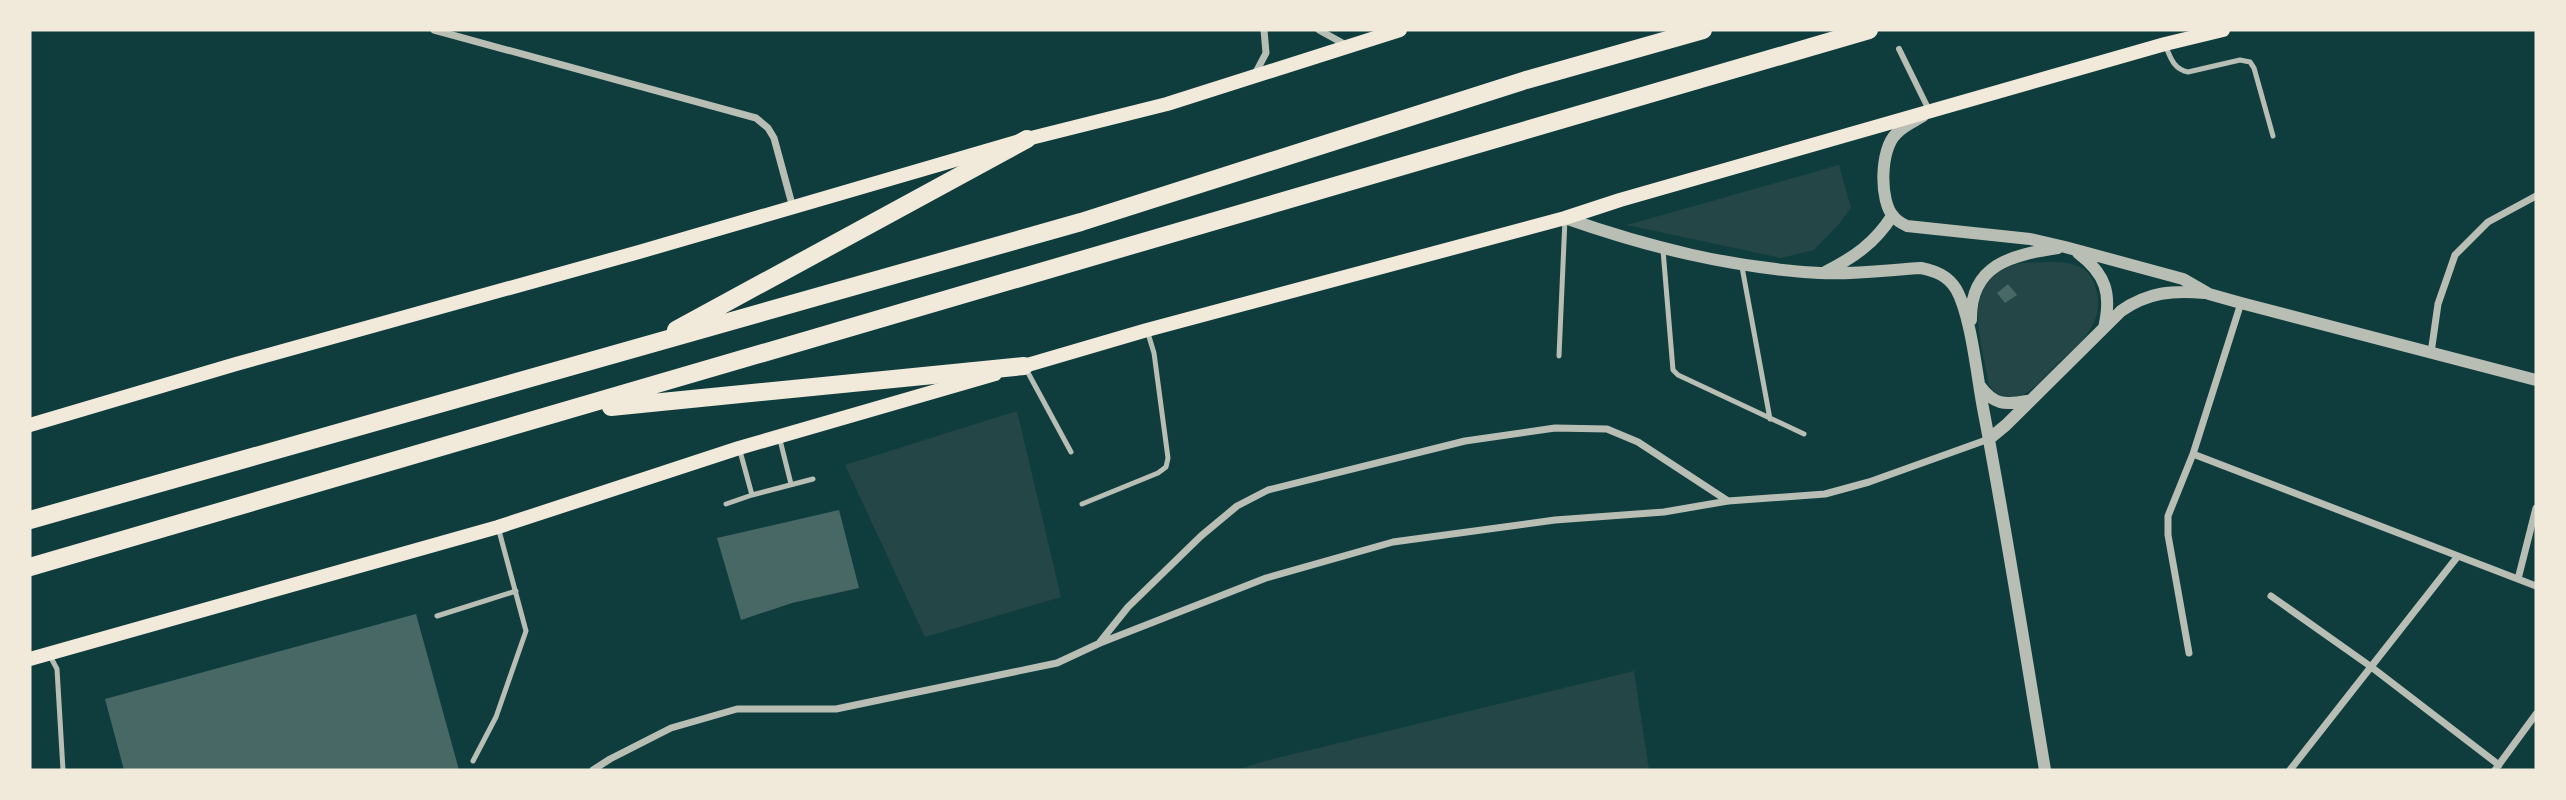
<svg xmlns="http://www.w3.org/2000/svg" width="2566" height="800" font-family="Karla,sans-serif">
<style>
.green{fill:#244646}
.building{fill:#486865}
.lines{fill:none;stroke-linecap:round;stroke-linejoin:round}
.service{stroke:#b8beb3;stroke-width:5}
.pedestrian{stroke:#b8beb3;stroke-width:6}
.minor{stroke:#b8beb3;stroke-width:7}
.tertiary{stroke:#b8beb3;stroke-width:12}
.secondary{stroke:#f1e9da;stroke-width:14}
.motorway{stroke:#f1e9da;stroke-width:18}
</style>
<rect width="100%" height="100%" fill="#0f3d3e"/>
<path class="green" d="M1839,165L1851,208L1839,224L1814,250L1781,258L1627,225Z
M2021,263C2039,263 2064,259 2080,267C2090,272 2095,282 2097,293C2104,327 2076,346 2054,367C2044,377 2035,390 2022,395C2010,399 1995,396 1989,385C1981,337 1957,279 2021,263Z
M1017,411L1061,597L925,637L845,465Z
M1634,671L1649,770H1237L1265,761Z"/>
<path class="building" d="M2008,284L2017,295L2005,303L1997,293Z
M839,510L859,588L792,603L741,620L717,538Z
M416,614L459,770H124L105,699Z"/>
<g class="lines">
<path class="service" d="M2166,47C2171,59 2174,69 2188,72L2240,60L2250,62L2254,68L2273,136
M1663,250L1673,370L1678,375L1804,434
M1742,267L1770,419
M1559,356L1565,219
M1026,369L1071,452
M779,436L791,484
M752,495L813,479
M726,504L752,495L740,451
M1082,504L1158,473L1166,467L1168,458L1154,353L1147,330
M437,616L516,591
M50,656L57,669L63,770
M473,761L496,717L526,631L498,527"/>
<path class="pedestrian" d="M1899,49L1929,110"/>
<path class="minor" d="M434,30L756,118L768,128L774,138L793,208
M1319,30L1346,45
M1255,74L1266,53L1264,30
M2431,353L2438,304L2455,255L2488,222L2536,196
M2193,454L2536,586
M2518,579L2536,508
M2271,596L2370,666L2499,765
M1100,642L1128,607L1201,536L1237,506L1268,490L1465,441L1555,428L1607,429L1638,442L1728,501
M2189,653L2168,535V516L2193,454L2241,303
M593,770L610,759L671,728L737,709H836L1057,663L1100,643L1266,578L1393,542L1555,520L1664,512L1728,501L1825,494L1869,482L1989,439
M2290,770L2458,556
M2495,770L2536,714"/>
<path class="tertiary" d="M1923,116C1915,121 1903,126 1896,134C1880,149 1879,202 1894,217C1897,221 1903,224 1907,226L2030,239L2065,247L2183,279L2209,294L2241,303L2536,380
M1565,218C1648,247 1731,268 1820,273C1853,275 1888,270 1921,268C1936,271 1948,276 1956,289C1971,315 1977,377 1983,408C2006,528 2025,650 2045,770
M2078,253C2106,274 2112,294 2104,328
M1825,272C1853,258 1875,243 1892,216
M1971,320C1970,264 2012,255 2058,248
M1980,386C1994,405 2005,405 2027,401
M1989,439L2006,425L2121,311C2148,292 2173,290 2205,293"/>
<path class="secondary" d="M1014,369L1147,330L1565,218L1620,200L2165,44L2223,30
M30,425L236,364L639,252L1027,139L1167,104L1400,30
M30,659L498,527L739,448L995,374"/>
<path class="motorway" d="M676,330L1027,139
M611,407L1024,366
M30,520L1081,222L1526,80L1703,30
M30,567L1869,30"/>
</g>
<rect width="2566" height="800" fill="none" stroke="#f1e9da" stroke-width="63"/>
</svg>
